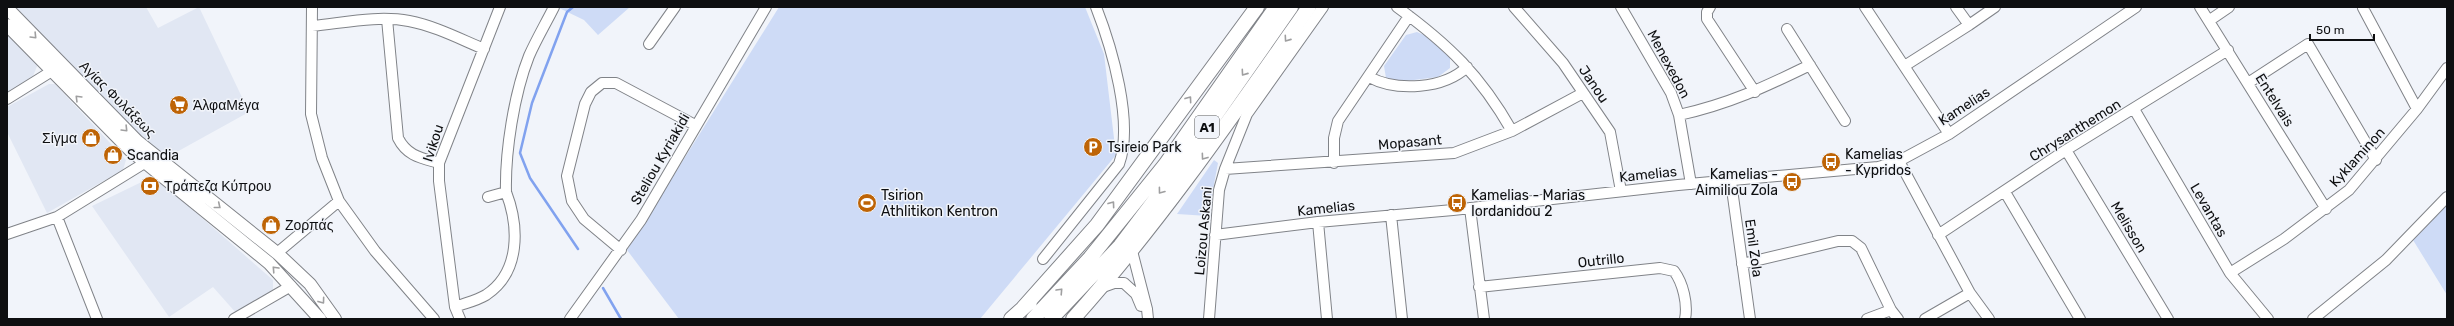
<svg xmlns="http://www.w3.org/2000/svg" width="2454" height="326" font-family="Rubik,sans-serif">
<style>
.built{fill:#e1e7f3}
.green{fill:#cedbf6}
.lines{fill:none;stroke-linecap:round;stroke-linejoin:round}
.stream{stroke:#81a2ef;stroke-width:2.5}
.minor-casing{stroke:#808388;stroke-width:12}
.major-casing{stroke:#808388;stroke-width:14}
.highway-casing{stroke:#808388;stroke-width:16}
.minor{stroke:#fff;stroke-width:10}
.major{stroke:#fff;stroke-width:12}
.highway{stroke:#fff;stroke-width:14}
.oneway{stroke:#9f9fa0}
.labels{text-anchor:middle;stroke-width:3;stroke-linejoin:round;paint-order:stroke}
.shield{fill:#f1f4fa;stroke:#525457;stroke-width:1}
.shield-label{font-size:13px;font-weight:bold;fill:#0e0f11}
.street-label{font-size:14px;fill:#0e0f11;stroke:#f1f4fa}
.poi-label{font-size:14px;fill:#0e0f11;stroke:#f1f4fa;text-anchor:start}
</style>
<rect width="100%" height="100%" fill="#f1f4fa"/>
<path class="built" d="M12,7H146L158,28L199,7L249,112L164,159Z
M7,33L38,64L33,76L7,93Z
M49,84H55L126,160L123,170L47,213L7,132V107Z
M154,176L273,280V290L237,314L213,287L169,317L92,206Z"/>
<path class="green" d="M557,7H630L598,35L584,20Z
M779,7H1085L1104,54L1116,155L980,319H679L627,250Z
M1417,32L1429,37L1450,56V68L1438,77L1398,82L1386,78L1384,66L1406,35Z
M1214,160L1218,163L1208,216L1177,214Z
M2447,204V295L2413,240Z"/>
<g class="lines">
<path class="stream" d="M573,7L567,12L532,103L520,153L530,178L578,249
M603,288L621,319"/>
<g class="minor-casing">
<path id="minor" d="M312,7L311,114L322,158L339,201L375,251L434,319
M1397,7C1449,45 1480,75 1512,131
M1514,7L1563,63L1610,132L1621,191
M1621,7L1671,93L1679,115L1691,184
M1710,7L1707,12V19L1755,92
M1865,7L1949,134
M2200,7L2326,209
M2364,7L2363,8L2417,109
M387,19L398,138C407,156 421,158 439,163
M2210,20L2229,7
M1969,25L1995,7
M312,26C343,23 378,15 409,21C435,26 460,39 484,49
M1787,29L1845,121
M649,44L675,7
M1906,65L1969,25L1956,7
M1369,77C1397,92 1444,89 1467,67
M2248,83L2308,44L2376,160
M7,99L52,71
M2134,109L2230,273L2268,319
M1679,115C1729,104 1765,87 1810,65
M2066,150L2168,319
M1899,161L1970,293L1989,319
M1334,163V138L1338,121L1409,16
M1225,169L1454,153L1512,131L1583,93
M1731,182L1750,319
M506,192C505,152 514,94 529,56C536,40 546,23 554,7
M2005,192L2080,319
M1470,208L1484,319
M1391,215L1402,319
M57,217L97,319
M1318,222L1327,319
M7,234L57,217L151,159
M1215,235L1318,222L1453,210L1678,185L1878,167L1899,161L1949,134L2136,7
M1938,235L2066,150L2228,50
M621,250L584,219L572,201L567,176L585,104L591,92L602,83H616L695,125
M1132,251L1147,309L1148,319
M277,253L339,201
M1043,259L1119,164C1134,123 1112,48 1096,7
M1742,264L1838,241H1852L1861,248L1891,310L1898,319
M2230,273L2284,239L2349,190L2417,109L2447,68
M1479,287L1660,268L1674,271C1683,283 1688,304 1685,319
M1100,288L1114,283H1124L1136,294L1141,306
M455,307C465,303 476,301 486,295C521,272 519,226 506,192L488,197
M234,319L291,286
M460,319L455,307L439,181V163L500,7
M570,319L641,220L766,7
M1209,319L1219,190L1225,169L1247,114L1323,7
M1867,319L1891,310
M1925,319L1970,293
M2313,319L2386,260L2447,197"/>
</g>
<g class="major-casing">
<path id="major" d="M7,8L137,141L277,253L310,284L335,319
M7,25L130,150L269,263L320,319"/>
</g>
<g class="highway-casing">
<path id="highway" d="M1023,308L1097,225L1257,7
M1011,319L1030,302
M1033,319L1090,258L1165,165L1276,7
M1051,319L1120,246L1170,180L1291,7
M1073,319C1160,222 1234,114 1309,7"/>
</g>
<use href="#minor" class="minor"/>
<use href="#major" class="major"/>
<use href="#highway" class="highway"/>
</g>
<defs><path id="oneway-chevron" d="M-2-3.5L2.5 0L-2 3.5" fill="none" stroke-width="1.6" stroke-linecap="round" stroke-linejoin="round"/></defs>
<g class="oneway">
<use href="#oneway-chevron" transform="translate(34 36) rotate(46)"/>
<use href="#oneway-chevron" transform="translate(1287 39) rotate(125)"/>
<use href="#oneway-chevron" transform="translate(1244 73) rotate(125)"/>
<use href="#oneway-chevron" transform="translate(78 98) rotate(-135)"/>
<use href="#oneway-chevron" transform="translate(1189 99) rotate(-54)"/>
<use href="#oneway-chevron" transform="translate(125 129) rotate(46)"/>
<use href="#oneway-chevron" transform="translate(1204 157) rotate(126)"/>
<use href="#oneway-chevron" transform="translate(1161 191) rotate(127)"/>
<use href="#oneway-chevron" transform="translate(1112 204) rotate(-54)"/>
<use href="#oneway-chevron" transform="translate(218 206) rotate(39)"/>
<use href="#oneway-chevron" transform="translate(275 269) rotate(-133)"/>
<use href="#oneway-chevron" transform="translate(1060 291) rotate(-47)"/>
<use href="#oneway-chevron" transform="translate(322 301) rotate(54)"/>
</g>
<defs>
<g id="supermarket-disc" transform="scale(1)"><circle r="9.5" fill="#be6406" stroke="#f1f4fa"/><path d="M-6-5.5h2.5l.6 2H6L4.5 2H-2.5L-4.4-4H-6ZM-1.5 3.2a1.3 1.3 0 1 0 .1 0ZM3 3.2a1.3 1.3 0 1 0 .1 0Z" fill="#fff"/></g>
<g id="shop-disc" transform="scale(1)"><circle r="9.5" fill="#be6406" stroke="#f1f4fa"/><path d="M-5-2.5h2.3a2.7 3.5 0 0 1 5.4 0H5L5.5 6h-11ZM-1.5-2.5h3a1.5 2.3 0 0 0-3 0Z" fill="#fff"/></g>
<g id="parking-disc" transform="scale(1)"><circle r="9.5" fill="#be6406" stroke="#f1f4fa"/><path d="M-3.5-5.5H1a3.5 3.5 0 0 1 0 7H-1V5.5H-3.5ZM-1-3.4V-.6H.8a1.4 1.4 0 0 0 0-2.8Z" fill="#fff"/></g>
<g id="bus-disc" transform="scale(1)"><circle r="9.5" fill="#be6406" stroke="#f1f4fa"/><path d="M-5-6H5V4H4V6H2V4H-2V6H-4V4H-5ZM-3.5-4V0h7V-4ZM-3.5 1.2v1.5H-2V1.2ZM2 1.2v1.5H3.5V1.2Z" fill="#fff"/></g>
<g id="bank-disc" transform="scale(1)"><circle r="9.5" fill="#be6406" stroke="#f1f4fa"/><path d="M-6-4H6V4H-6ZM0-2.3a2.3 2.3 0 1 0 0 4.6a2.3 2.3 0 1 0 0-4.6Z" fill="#fff"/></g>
<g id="stadium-disc" transform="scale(1)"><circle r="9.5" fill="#be6406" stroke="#f1f4fa"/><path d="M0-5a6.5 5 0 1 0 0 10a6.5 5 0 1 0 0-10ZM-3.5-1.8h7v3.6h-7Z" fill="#fff"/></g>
</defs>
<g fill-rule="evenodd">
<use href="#supermarket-disc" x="179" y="105"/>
<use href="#shop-disc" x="91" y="138"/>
<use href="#parking-disc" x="1093" y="147"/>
<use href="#shop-disc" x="113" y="155"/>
<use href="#bus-disc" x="1831" y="162"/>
<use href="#bus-disc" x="1792" y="182"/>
<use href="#bank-disc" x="150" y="186"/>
<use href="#stadium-disc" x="867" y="203"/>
<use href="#bus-disc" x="1457" y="203"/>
<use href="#shop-disc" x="271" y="225"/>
</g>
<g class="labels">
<rect class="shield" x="1195" y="116" width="24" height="22" rx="3"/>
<g class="shield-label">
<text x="1207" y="132">A1</text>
</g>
<g class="street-label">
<text transform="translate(1669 64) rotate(62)" y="5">Menexedon</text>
<text transform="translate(1594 84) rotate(56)" y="5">Janou</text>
<text transform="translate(118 99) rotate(45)" y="5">Αγίας Φυλάξεως</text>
<text transform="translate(2275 100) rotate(58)" y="5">Entelvais</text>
<text transform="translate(1964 106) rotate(-33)" y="5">Kamelias</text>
<text transform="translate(2075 130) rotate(-32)" y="5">Chrysanthemon</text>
<text transform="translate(1410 142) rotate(-5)" y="5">Mopasant</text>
<text transform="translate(433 143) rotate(-72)" y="5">Ivikou</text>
<text transform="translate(2357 157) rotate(-48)" y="5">Kyklaminon</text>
<text transform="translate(660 159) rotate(-60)" y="5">Steliou Kyriakidi</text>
<text transform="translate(1648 174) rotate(-6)" y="5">Kamelias</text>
<text transform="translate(1326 208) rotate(-6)" y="5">Kamelias</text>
<text transform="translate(2209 210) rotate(60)" y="5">Levantas</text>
<text transform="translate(2129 227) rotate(59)" y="5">Melisson</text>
<text transform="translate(1203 231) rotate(-85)" y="5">Loizou Askani</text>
<text transform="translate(1754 248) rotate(82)" y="5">Emil Zola</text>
<text transform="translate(1601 260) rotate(-6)" y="5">Outrillo</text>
</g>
<g class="poi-label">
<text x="193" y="110">ΆλφαΜέγα</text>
<text x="77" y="143" text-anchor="end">Σίγμα</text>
<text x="1107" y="152">Tsireio Park</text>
<text x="1845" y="159">Kamelias<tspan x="1845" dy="16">- Kypridos</tspan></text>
<text x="127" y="160">Scandia</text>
<text x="1778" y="179" text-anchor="end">Kamelias -<tspan x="1778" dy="16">Aimiliou Zola</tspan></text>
<text x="164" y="191">Τράπεζα Κύπρου</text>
<text x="881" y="200">Tsirion<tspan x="881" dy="16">Athlitikon Kentron</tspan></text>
<text x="1471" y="200">Kamelias - Marias<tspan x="1471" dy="16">Iordanidou 2</tspan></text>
<text x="285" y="230">Ζορπάς</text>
</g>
</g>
<rect width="2454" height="326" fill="none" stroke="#0e0f11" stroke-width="16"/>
<path d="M2310 34v6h64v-6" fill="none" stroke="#0e0f11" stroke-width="2"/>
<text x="2316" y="34" font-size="12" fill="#0e0f11" stroke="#f1f4fa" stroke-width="3" paint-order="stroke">50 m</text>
</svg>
